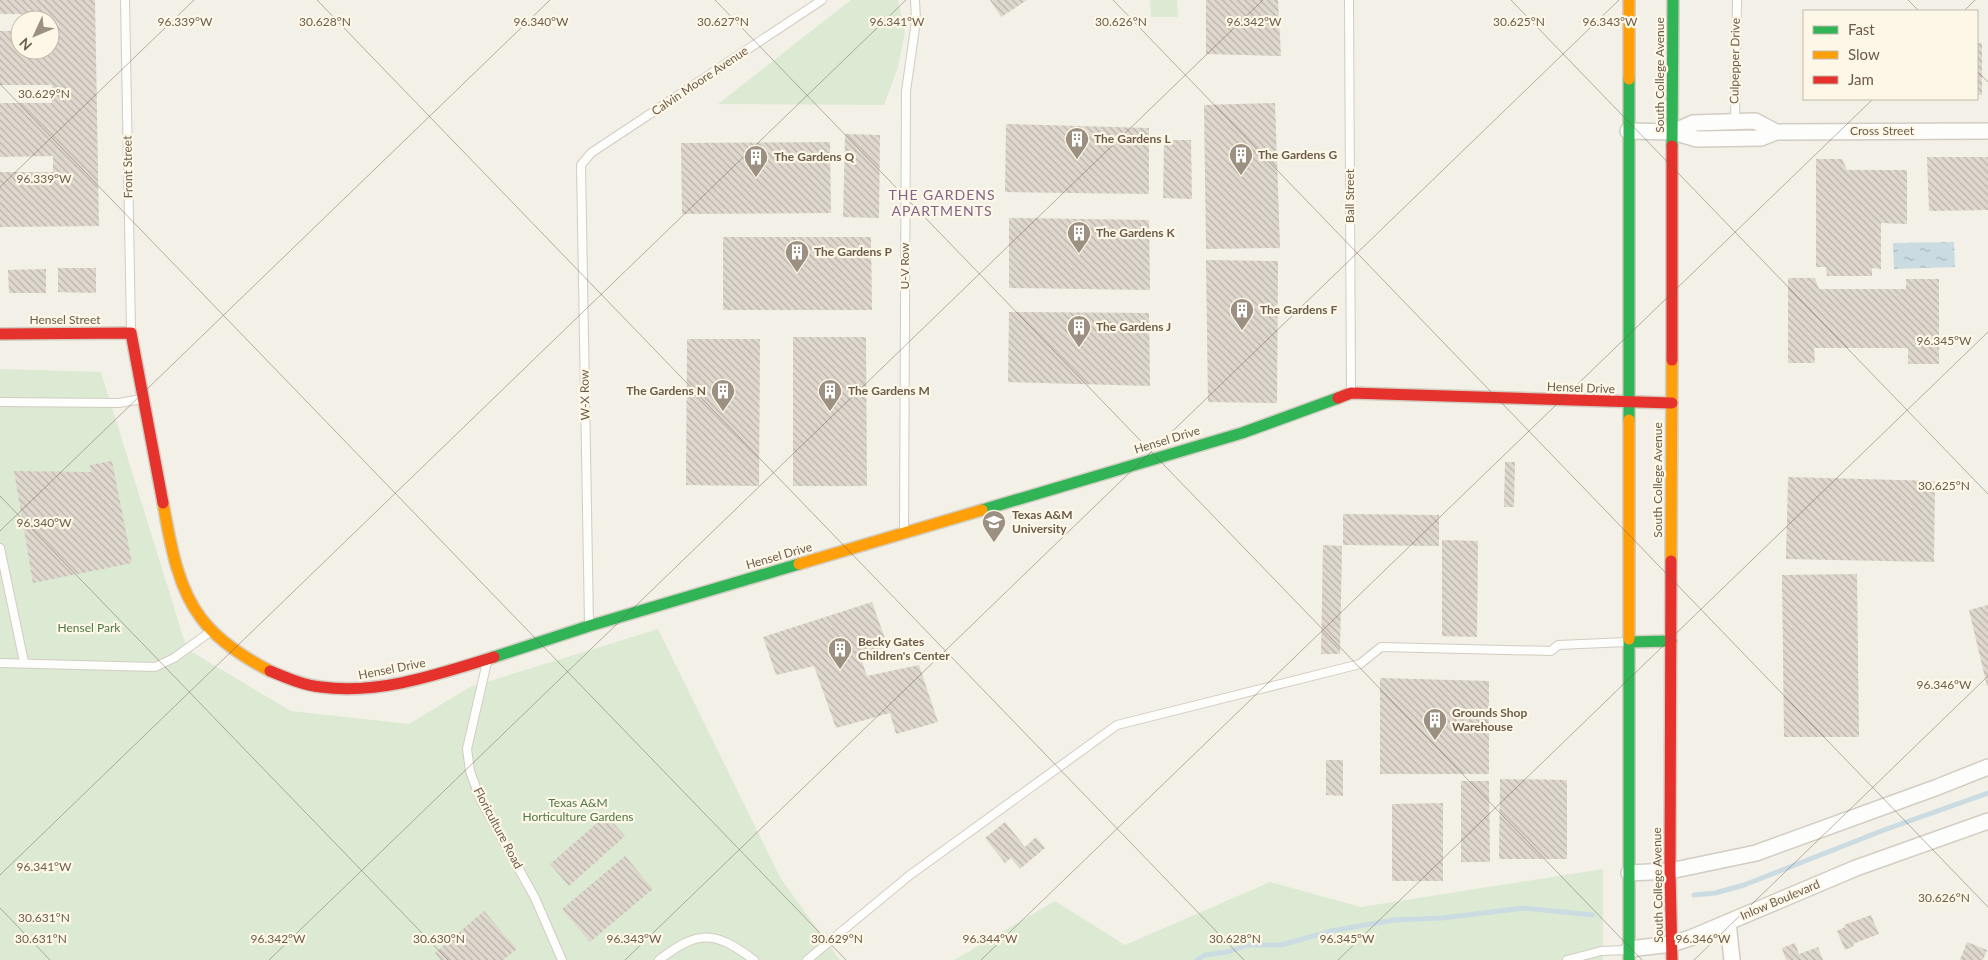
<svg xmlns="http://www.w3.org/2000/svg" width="1988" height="960" font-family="Lato,sans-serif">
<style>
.green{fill:#ddead3}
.water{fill:url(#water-ripples)}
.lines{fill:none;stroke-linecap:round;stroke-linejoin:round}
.stream{stroke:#cadce2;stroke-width:5}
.building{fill:url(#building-back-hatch)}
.lane-casing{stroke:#d2ccc3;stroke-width:10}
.street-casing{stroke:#d2ccc3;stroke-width:18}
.fast-casing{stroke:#d3cec3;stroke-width:14}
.slow-casing{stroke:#d3cec3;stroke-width:14}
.jam-casing{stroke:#d3cec3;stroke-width:14}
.lane{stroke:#fdfdfb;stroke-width:8}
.street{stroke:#fdfdfb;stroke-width:15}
.fast{stroke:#30b455;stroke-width:11}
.slow{stroke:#ff9f0a;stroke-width:11}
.jam{stroke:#e5322d;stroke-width:11}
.ticks{fill:none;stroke:#6d5c4b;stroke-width:1;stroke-opacity:0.45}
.labels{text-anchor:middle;stroke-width:4.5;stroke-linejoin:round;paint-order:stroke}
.street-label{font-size:12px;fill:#6d5c4b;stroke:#fdf7e7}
.poi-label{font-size:12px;font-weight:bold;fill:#6d5c4b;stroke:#fdf7e7;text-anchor:start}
.park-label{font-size:12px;fill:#4f7847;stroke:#fdf7e7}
.neighbourhood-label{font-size:14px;letter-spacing:1px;fill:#83638a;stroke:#fdf7e7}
.ticks-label{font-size:12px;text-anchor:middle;fill:#6d5c4b;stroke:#fdf7e7;stroke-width:4.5;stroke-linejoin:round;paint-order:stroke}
</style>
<defs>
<pattern id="water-ripples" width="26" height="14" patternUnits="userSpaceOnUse" patternTransform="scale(1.25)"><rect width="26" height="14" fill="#cadce2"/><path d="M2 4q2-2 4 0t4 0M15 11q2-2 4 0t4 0" fill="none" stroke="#a8b6b9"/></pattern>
<pattern id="building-back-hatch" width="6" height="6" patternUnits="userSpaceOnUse" patternTransform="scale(1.25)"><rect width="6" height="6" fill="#ded8ce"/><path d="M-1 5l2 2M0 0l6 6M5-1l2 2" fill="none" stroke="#b8b2a9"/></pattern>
</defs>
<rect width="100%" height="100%" fill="#f3f0e7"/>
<path class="green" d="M851,0H898L905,32L898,67L884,105L718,104Z
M1150,0H1177L1178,17H1151Z
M0,369L101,372L187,649L291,711L409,724L470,687L658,629L781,879L840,960H0Z
M1603,869V960H954L1055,901L1125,945L1270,882L1361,907Z"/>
<path class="water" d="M1954,242L1955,267L1894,269L1893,243Z"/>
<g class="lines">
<path class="stream" d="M1694,895L1715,893L1744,885L1884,830L1988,793
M1197,960L1205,955L1228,952L1246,945H1281L1331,931L1394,920L1442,918L1524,908L1593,915"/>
</g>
<path class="building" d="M0,0H95L99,226L0,227V172H53V156L0,157V103H52V85H0V31H20V50H50L49,14H0Z
M990,0H1027L1001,17Z
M1206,0H1278L1281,56L1206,54Z
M1977,43H1982V95H1977Z
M1275,103L1280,248L1206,249L1204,105Z
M1006,124L1149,128V194L1005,192Z
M845,134L880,135L879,218L843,217Z
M1164,140H1191L1192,199L1163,198Z
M830,142L831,213L682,214L681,143Z
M1927,157H1988V210L1929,211Z
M1816,159H1842L1847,170H1907V224L1881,223V269L1872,268V276H1827L1826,267H1816Z
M1009,218L1149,220L1150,290L1009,288Z
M723,237H871L872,310H723Z
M1206,260L1278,261L1277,403L1208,402Z
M58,268H96V293L58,292Z
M46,269V293H9L8,270Z
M1788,278H1815L1819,289H1906V279H1939V364H1908V348H1814L1815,363H1788Z
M1009,312L1149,313L1150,386L1008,382Z
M793,337H866L867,486H793Z
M687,339H760L759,486L686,485Z
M112,461L132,563L33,583L14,471L91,472L90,465Z
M1505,462H1515L1514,507H1504Z
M1788,477L1935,481L1934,562L1786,559Z
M1343,514L1439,515V546L1343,545Z
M1442,540L1478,541L1477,637L1442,636Z
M1323,545L1342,546L1340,654H1321Z
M1857,574L1859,737H1784L1782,575Z
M872,602L888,647L859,653L867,676L919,665L938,722L896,734L890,713L836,728L814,666L776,675L763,637Z
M1988,605V686H1987L1969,610Z
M1380,678L1489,681V774H1380Z
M1326,760H1343V796L1326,795Z
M1500,779L1567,780V859H1499Z
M1461,781H1489L1490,862H1461Z
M1443,803V881H1392V804Z
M606,815L625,836L569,886L550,864Z
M1005,822L1025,847L1036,837L1045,848L1020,869L1011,858L1005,863L985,838Z
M625,856L653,889L590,942L562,909Z
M484,911L517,949L503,960H441L435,953Z
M1871,915L1879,934L1853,944L1854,946L1845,950L1837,931L1845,927L1844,925Z
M1967,942L1987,950L1983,960H1960Z
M1795,943L1799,954L1818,947L1823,960H1786L1782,948Z"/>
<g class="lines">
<g class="lane-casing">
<path id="lane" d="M125,0L131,330
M1349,0L1351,390
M1735,122L1737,0
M0,402L119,403L142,399
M904,530L906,91L916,21L915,0
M0,548L24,662
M589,624L581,165L591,153L822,0
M487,662L467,749L470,771L480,799L535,898L562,960
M0,663L155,667L174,658L210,632
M659,960C698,930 714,930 754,960
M807,960L910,875L1117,725L1360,664L1381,647L1551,651L1558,645L1627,642
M1567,960L1601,951L1627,950"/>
</g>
<g class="street-casing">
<path id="street" d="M1628,131L1673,132L1697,139L1761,138L1776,132L1988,131
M1673,132L1693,123L1755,121L1776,132
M1629,873L1670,871L1756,853L1935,788L1988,767
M1728,922L1732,960
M1629,949L1672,944L1693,937L1856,868L1988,821"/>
</g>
<g class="fast-casing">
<path id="fast" d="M1629,79V420
M1672,146L1673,0
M982,510L1242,433L1338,398
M1629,639V960
M1629,642L1671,641
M494,657L589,626L799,564"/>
</g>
<g class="slow-casing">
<path id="slow" d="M1629,0V79
M1629,420V639
M163,503C170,541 177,587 201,618C218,641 245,658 270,671
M1671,561L1672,360
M799,564L982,510"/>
</g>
<g class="jam-casing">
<path id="jam" d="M0,334L131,333L163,503
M1672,360V146
M1338,398L1351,393L1672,403
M1671,561L1670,871L1672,960
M270,671C287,678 303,685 321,687C379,695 439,674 494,657"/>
</g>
<use href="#lane" class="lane"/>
<use href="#street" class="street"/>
<use href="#fast" class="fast"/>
<use href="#slow" class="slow"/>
<use href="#jam" class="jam"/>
</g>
<path class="ticks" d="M317,0L1244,960M715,0L1642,960M1113,0L1988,907M1511,0L1988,494M1908,0L1919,11M1964,11L1975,0M1977,71L1988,82M0,84L846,960M0,187L194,0M0,496L448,960M0,531L550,0M0,875L906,0M0,908L50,960M269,960L1263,0M625,960L1619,0M981,960L1873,99M1338,960L1988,332M1694,960L1988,676"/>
<defs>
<g id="building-pin" transform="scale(1.25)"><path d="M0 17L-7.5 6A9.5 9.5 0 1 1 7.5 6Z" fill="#9c9082" stroke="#fdf7e7"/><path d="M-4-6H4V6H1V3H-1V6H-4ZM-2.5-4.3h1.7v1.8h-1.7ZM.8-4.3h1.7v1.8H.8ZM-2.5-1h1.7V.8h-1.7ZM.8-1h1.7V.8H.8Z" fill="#fff"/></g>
<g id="university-pin" transform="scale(1.25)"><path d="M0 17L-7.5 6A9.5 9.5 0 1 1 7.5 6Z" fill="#9c9082" stroke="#fdf7e7"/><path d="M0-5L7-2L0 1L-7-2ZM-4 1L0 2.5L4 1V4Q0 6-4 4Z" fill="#fff"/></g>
</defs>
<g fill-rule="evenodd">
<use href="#building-pin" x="1077" y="139"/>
<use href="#building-pin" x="1241" y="155"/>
<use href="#building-pin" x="756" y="157"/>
<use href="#building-pin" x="1079" y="233"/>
<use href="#building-pin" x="797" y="252"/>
<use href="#building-pin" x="1242" y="310"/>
<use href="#building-pin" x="1079" y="327"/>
<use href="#building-pin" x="723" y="391"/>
<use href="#building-pin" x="830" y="391"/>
<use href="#university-pin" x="994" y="522"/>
<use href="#building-pin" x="840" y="649"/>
<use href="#building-pin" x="1435" y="720"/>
</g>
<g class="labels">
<g class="street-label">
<text transform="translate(1735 61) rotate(-89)" y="4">Culpepper Drive</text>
<text transform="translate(1660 75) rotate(-90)" y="4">South College Avenue</text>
<text transform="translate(700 81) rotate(-34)" y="4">Calvin Moore Avenue</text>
<text x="1882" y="135">Cross Street</text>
<text transform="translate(128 167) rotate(-91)" y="4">Front Street</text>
<text transform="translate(1350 196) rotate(-90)" y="4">Ball Street</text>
<text transform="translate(905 266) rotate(-90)" y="4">U-V Row</text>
<text x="65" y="324">Hensel Street</text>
<text transform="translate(1581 388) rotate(2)" y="4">Hensel Drive</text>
<text transform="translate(585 395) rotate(-91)" y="4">W-X Row</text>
<text transform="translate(1167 440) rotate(-17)" y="4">Hensel Drive</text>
<text transform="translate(1658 480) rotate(-90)" y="4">South College Avenue</text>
<text transform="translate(779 556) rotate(-16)" y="4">Hensel Drive</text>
<text transform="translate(392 669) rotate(-11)" y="4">Hensel Drive</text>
<text transform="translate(498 828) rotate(62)" y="4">Floriculture Road</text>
<text transform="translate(1658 885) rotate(-91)" y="4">South College Avenue</text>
<text transform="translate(1780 900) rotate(-23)" y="4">Inlow Boulevard</text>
</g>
<g class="poi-label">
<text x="1094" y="143">The Gardens L</text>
<text x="1258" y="159">The Gardens G</text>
<text x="774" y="161">The Gardens Q</text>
<text x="1096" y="237">The Gardens K</text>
<text x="814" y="256">The Gardens P</text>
<text x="1260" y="314">The Gardens F</text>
<text x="1096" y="331">The Gardens J</text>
<text x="706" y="395" text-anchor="end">The Gardens N</text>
<text x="848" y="395">The Gardens M</text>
<text x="1012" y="519">Texas A&amp;M<tspan x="1012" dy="14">University</tspan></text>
<text x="858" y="646">Becky Gates<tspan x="858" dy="14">Children's Center</tspan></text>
<text x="1452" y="717">Grounds Shop<tspan x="1452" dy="14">Warehouse</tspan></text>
</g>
<g class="park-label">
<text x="89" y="632">Hensel Park</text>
<text x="578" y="807">Texas A&amp;M<tspan x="578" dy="14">Horticulture Gardens</tspan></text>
</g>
<g class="neighbourhood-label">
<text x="942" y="200">THE GARDENS<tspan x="942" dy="16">APARTMENTS</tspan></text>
</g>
</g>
<g class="ticks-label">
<text x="185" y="26">96.339°W</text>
<text x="541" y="26">96.340°W</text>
<text x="897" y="26">96.341°W</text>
<text x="1254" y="26">96.342°W</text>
<text x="1610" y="26">96.343°W</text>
<text x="325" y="26">30.628°N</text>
<text x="723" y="26">30.627°N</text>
<text x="1121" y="26">30.626°N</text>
<text x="1519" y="26">30.625°N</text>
<text x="44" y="98">30.629°N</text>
<text x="44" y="183">96.339°W</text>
<text x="1944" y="345">96.345°W</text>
<text x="1944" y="490">30.625°N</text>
<text x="44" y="527">96.340°W</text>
<text x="1944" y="689">96.346°W</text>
<text x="44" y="871">96.341°W</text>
<text x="1944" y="902">30.626°N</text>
<text x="44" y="922">30.631°N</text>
<text x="41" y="943">30.631°N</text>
<text x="439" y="943">30.630°N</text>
<text x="837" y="943">30.629°N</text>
<text x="1235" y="943">30.628°N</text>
<text x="278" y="943">96.342°W</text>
<text x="634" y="943">96.343°W</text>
<text x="990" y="943">96.344°W</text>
<text x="1347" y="943">96.345°W</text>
<text x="1703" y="943">96.346°W</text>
</g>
<rect x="1803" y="10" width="175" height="90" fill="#fdf7e7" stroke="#c3b9a9"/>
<rect x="1813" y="26" width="25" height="8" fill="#30b455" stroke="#c3b9a9"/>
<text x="1848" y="35" font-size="15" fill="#6d5c4b">Fast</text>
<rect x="1813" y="51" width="25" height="8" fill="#ff9f0a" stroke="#c3b9a9"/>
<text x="1848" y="60" font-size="15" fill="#6d5c4b">Slow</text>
<rect x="1813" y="76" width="25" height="8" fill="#e5322d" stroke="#c3b9a9"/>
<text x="1848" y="85" font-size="15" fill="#6d5c4b">Jam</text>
<g transform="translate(35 35) rotate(226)"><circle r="24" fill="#fdf7e7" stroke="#c3b9a9"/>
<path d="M0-4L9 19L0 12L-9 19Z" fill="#9c9082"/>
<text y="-8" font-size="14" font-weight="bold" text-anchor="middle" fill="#6d5c4b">N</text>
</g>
</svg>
